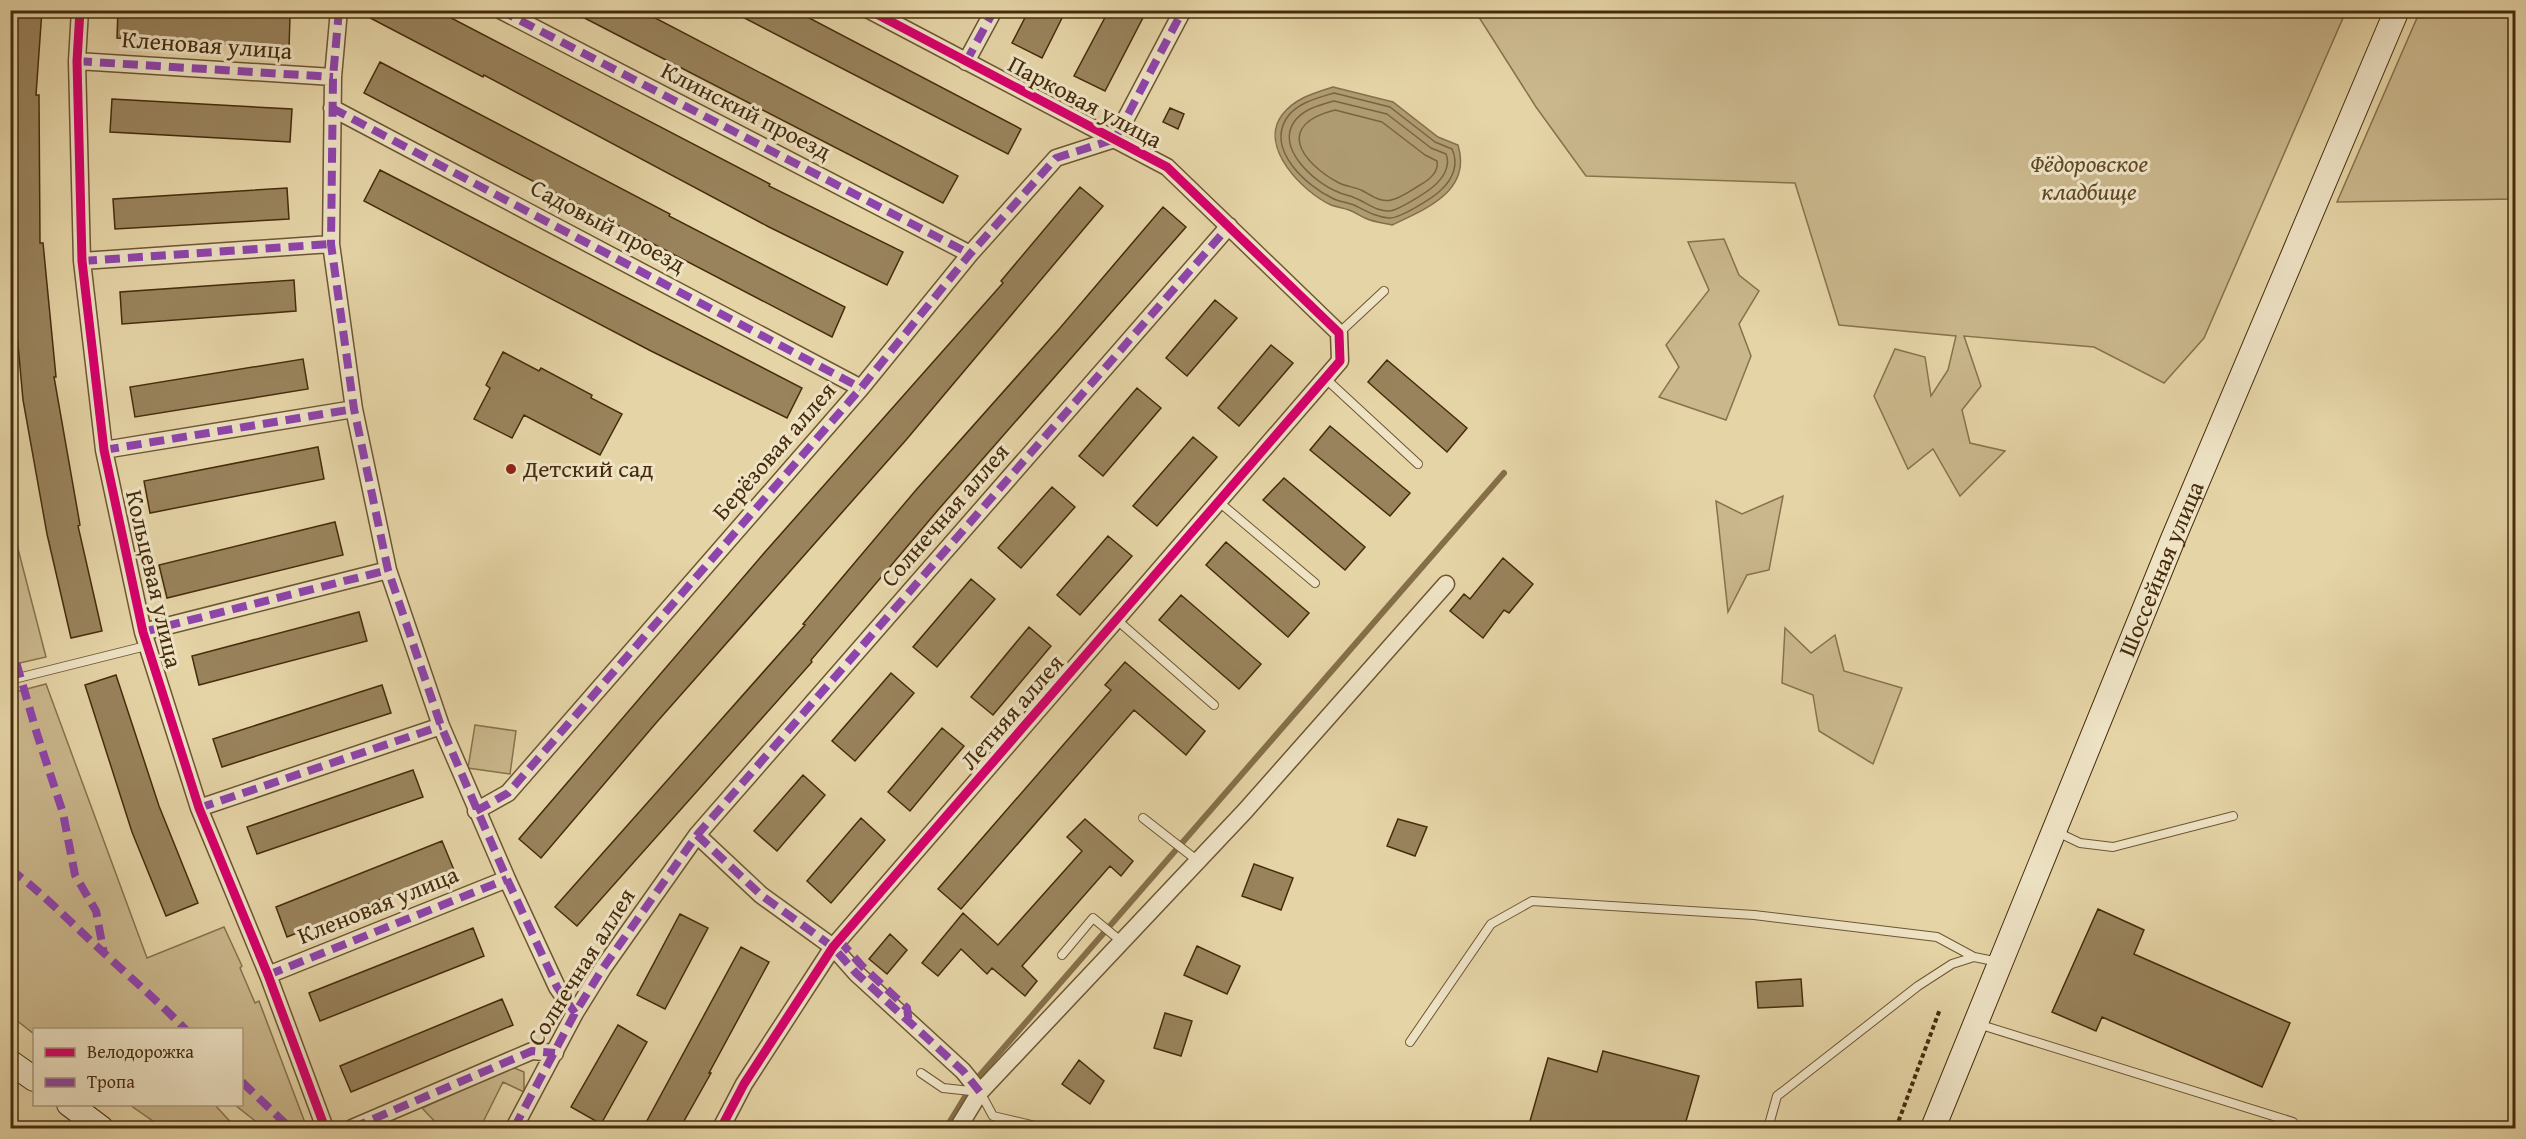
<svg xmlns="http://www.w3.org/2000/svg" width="2526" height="1139" font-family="'Gentium Book Plus',serif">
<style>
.green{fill:#cab78c;stroke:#88724c;stroke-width:1.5}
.water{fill:#af9b72;stroke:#856f49;stroke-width:1.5}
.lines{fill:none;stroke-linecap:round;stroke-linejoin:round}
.shore{stroke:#7a643f;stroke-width:1.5}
.stream{stroke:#856f49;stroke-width:6}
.building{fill:#99835c;stroke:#462c0c;stroke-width:1.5}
.service-casing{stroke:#6e5632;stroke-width:10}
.minor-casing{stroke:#6e5632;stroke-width:19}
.secondary-casing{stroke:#462c0c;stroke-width:26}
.path{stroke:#462c0c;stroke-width:4;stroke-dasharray:4.5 3;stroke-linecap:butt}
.service{stroke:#eee3c5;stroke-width:8}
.minor{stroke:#eee3c5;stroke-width:16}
.secondary{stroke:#eee3c5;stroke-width:24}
.quiet{stroke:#8e44ad;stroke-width:8;stroke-dasharray:15 8;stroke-linecap:butt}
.cycleway-casing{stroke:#eee3c5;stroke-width:13}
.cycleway{stroke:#d6006c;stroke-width:9}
.poi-dot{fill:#8f2418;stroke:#eee3c5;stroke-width:2}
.labels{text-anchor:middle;stroke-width:6;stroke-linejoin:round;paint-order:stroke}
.street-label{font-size:24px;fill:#462c0c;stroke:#eee3c5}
.park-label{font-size:24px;font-style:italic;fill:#604826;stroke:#eee3c5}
.poi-label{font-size:24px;fill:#462c0c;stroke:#eee3c5;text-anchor:start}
</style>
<rect width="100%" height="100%" fill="#e5d4a6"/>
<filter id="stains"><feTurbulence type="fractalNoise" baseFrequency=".00333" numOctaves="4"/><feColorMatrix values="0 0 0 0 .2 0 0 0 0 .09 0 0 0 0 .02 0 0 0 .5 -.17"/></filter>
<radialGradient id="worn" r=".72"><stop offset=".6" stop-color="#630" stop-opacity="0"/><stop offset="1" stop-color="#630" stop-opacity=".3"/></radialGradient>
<path class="green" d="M1475,11H2346L2204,338L2164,383L2094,347L1964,336L1981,386L1962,410L1970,443L2005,451L1960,496L1933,449L1908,469L1874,396L1895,349L1925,357L1931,396L1948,370L1956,336L1839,325L1795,183L1586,176L1536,107Z
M2420,11H2515V199L2337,202Z
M1724,239L1739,275L1759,291L1739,324L1751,356L1726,420L1659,397L1679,367L1666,345L1709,290L1688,242Z
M1783,496L1769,570L1747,575L1728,612L1716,501L1742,514Z
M10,507L17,545L46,657L11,665Z
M1785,628L1811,653L1835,635L1844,671L1902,688L1873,764L1819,731L1813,695L1782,683Z
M46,684L147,958L224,927L242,966L240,968L255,1003L259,1001L307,1128H264L235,1105L242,1104V1030H34V1034L11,1016L10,752L15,750L11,733V693Z
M475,725L516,731L510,774L468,768Z
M512,1067L524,1072V1092L503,1082L481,1126L486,1128H441L422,1108Z
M130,1105H215L236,1128H163Z"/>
<path class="water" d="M1333,87L1393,102L1438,137L1458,145C1472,191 1426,209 1392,225C1383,223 1373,222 1365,218C1360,216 1355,212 1349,210C1343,208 1337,207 1331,205C1303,192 1258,147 1282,115C1295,98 1314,93 1333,87Z"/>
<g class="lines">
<path class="shore" d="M1334,93L1390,107L1435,142L1452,149C1459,164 1453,179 1441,190C1433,198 1399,219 1389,218C1376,217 1366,211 1354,205C1347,202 1339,202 1332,198C1307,186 1267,151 1286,119C1296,103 1317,98 1334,93Z
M1334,101L1387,114L1431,148L1446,154C1451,166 1443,178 1434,186C1427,192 1399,210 1390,211C1377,212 1366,202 1355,198C1350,195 1343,195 1338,192C1315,183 1276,149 1294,122C1303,109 1320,105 1334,101Z
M1335,110L1382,122L1425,155L1437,161C1439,172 1429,180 1420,185C1411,190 1401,198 1391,200C1380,203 1370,194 1361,190C1354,187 1345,186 1339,183C1299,161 1276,125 1335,110Z"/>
<path class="stream" d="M946,1128L974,1082L1504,473"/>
</g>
<path class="building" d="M10,10H42L36,95H39L40,243H43L56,377H54L80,525L78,526L102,631L71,638L47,534L23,400L10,257Z
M118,10H188L290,17L289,48L117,38Z
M355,10H436L770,184L769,186L903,252L887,285L769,227L484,75L483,77Z
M569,10H640L958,176L943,203Z
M729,10H794L1021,129L1008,154Z
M1029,10H1066L1042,58L1012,43Z
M1109,10H1147L1105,91L1074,76Z
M380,62L670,214L669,216L845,307L832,337L364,93Z
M112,99L292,109L290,142L110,132Z
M1170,108L1184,114L1178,129L1163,122Z
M380,170L802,388L787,418L651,351L364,201Z
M1080,187L1103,206L906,440L656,723L541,858L519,839L765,552L1003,283L1001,281Z
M287,188L289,219L115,229L113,199Z
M1163,207L1186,227L938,510L811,660L812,662L577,926L555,907L805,625L803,624L916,490L1060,328Z
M294,280L296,311L122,324L120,292Z
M1215,300L1237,318L1187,376L1166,358Z
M1271,345L1293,363L1239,426L1218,408Z
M503,352L539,371L541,368L592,395L591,398L622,414L600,455L524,415L512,438L474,419L490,388L486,385Z
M303,359L308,389L135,417L130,387Z
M1387,360L1467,428L1447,452L1368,382Z
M1137,388L1161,408L1103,476L1079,456Z
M1330,426L1410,493L1390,516L1310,450Z
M1193,437L1217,457L1157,526L1133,506Z
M318,447L324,479L150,513L144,481Z
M1284,478L1365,547L1345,570L1263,500Z
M1052,487L1075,507L1021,568L998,548Z
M335,522L343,555L167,598L159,565Z
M1108,536L1132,556L1080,615L1057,595Z
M1226,542L1309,613L1288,637L1206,565Z
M1503,558L1533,584L1509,613L1504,610L1483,638L1450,611L1464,594L1470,599Z
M971,579L995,599L937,667L913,647Z
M1181,595L1261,664L1239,689L1159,620Z
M359,612L367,641L199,685L192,656Z
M1029,627L1051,646L993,715L971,697Z
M1125,662L1205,731L1186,755L1134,710L961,909L938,889L1111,690L1105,685Z
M891,673L914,693L855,761L832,741Z
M116,675L159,806L198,903L166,916L132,832L85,685Z
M382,685L391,713L222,767L213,739Z
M942,728L964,746L910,811L888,792Z
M413,770L423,797L257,854L247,827Z
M803,775L825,795L777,851L754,831Z
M861,818L885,840L831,903L807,881Z
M1085,819L1133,861L1121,876L1110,866L1022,966L1037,981L1025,996L992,968L987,974L961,949L938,976L922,963L963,913L998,945L1082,851L1067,837Z
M1398,819L1427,827L1415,856L1387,846Z
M442,841L454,870L287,937L276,907Z
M1254,864L1293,878L1281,910L1242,896Z
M2098,909L2144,930L2134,954L2290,1023L2262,1087L2102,1017L2096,1031L2052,1012Z
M680,914L708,928L665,1009L637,995Z
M473,928L484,956L320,1021L309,993Z
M890,934L907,950L887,974L869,959Z
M1197,946L1240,966L1227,994L1184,975Z
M741,947L769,962L709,1073H711L680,1128H643Z
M1801,979L1803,1006L1758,1008L1756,982Z
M502,999L513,1025L351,1092L340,1066Z
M1165,1013L1192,1021L1181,1056L1154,1048Z
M618,1025L647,1042L601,1124L571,1107Z
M1603,1051L1699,1076L1684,1128H1528L1548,1058L1597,1072Z
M1079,1060L1104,1081L1090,1104L1062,1084Z"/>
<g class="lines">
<g class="service-casing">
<path id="service" d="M1339,333L1384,291
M1326,379L1418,464
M1219,502L1315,583
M1117,620L1214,705
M10,680L146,646
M1143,818L1198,861
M2057,832L2080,843L2113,847L2233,816
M1062,955L1093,918L1122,942
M1978,1024L2293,1122
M1410,1042L1491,924L1532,901L1754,915L1937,937L1974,957
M921,1073L943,1088L980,1092L993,1116L1044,1128
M1768,1128L1777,1096L1918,986L1952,964L1974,957L1999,962"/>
</g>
<g class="minor-casing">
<path id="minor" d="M80,10L77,61L82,261L104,450L143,632L199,808L268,975L325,1128
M339,10L333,77L331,244L354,409L388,570L441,726L507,879L557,987L575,1013
M500,10L970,254
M77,61L333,77
M966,62L994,10
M332,108L861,388
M82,261L331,244
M104,450L354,409
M143,632L388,570
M199,808L441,726
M476,811L508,793L861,388L970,254L1056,158L1115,139L1183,10
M697,835L761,895L833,947L856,973L963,1071L980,1092
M268,975L507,879
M352,1128L532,1051L555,1053
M514,1128L575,1013L603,968L697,835L1229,226
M721,1128L744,1084L833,947L1340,361L1339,333L1167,167L869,10
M958,1128L980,1092L1245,811L1446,584"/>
</g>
<g class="secondary-casing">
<g id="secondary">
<path d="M10,1062L34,1079"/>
<path d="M69,1104L101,1128"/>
<path id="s1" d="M1933,1128L2173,539L2397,10"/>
</g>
</g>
<path class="path" d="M1896,1128L1940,1009"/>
<use href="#service" class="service"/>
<use href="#minor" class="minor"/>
<use href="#secondary" class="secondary"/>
<path class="quiet" d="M339,10L333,77L331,244L354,409L388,570L441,726L507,879L557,987L575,1013
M500,10L970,254
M77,61L333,77
M966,62L994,10
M332,108L861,388
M82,261L331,244
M104,450L354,409
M143,632L388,570
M10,641L37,734L63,813L75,875L96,911L104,954
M199,808L441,726
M476,811L508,793L861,388L970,254L1056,158L1115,139L1183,10
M697,835L761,895L833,947L856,973L963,1071L980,1092
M10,869C44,894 73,925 104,953C132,979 160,1003 186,1030
M839,940L862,966L907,1008L909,1023
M268,975L507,879
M242,1082L287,1125L299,1128
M352,1128L532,1051L555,1053
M514,1128L575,1013L603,968L697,835L1229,226"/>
<g class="cycleway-casing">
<path id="cycleway" d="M80,10L77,61L82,261L104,450L143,632L199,808L268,975L325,1128
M721,1128L744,1084L833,947L1340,361L1339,333L1167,167L869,10"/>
</g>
<use href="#cycleway" class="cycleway"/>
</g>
<circle class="poi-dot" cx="511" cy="469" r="6"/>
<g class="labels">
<g class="street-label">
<text transform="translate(207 45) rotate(4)" y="8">Кленовая улица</text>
<text transform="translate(1085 102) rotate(28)" y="8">Парковая улица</text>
<text transform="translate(746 111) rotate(27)" y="8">Клинский проезд</text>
<text transform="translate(608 226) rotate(28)" y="8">Садовый проезд</text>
<text transform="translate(774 451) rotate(-49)" y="8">Берёзовая аллея</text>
<text transform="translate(945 515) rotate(-49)" y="8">Солнечная аллея</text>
<text dy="8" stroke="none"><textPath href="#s1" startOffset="604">Шоссейная улица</textPath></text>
<text transform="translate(154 579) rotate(77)" y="8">Кольцевая улица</text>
<text transform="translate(1012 712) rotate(-49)" y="8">Летняя аллея</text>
<text transform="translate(378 905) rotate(-22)" y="8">Кленовая улица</text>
<text transform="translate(581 967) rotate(-58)" y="8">Солнечная аллея</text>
</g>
<g class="park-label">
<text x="2089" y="172">Фёдоровское<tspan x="2089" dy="28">кладбище</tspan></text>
</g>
<g class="poi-label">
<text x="523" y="477">Детский сад</text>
</g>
</g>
<rect width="2526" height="1139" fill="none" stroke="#e5d4a6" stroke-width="36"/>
<rect x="12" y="12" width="2502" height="1115" fill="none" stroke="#462c0c" stroke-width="3"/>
<rect x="18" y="18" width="2490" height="1103" fill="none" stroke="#462c0c" stroke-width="1.5"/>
<rect x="33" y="1028" width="210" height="78" fill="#eee3c5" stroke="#ab9a7b" stroke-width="1.5"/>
<rect x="45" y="1048" width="30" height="9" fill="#d6006c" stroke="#ab9a7b" stroke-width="1.5"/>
<text x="87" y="1058" font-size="18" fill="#462c0c">Велодорожка</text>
<rect x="45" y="1078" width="30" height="9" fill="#8e44ad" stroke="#ab9a7b" stroke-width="1.5"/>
<text x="87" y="1088" font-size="18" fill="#462c0c">Тропа</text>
<rect width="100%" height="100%" filter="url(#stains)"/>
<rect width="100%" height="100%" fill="url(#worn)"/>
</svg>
